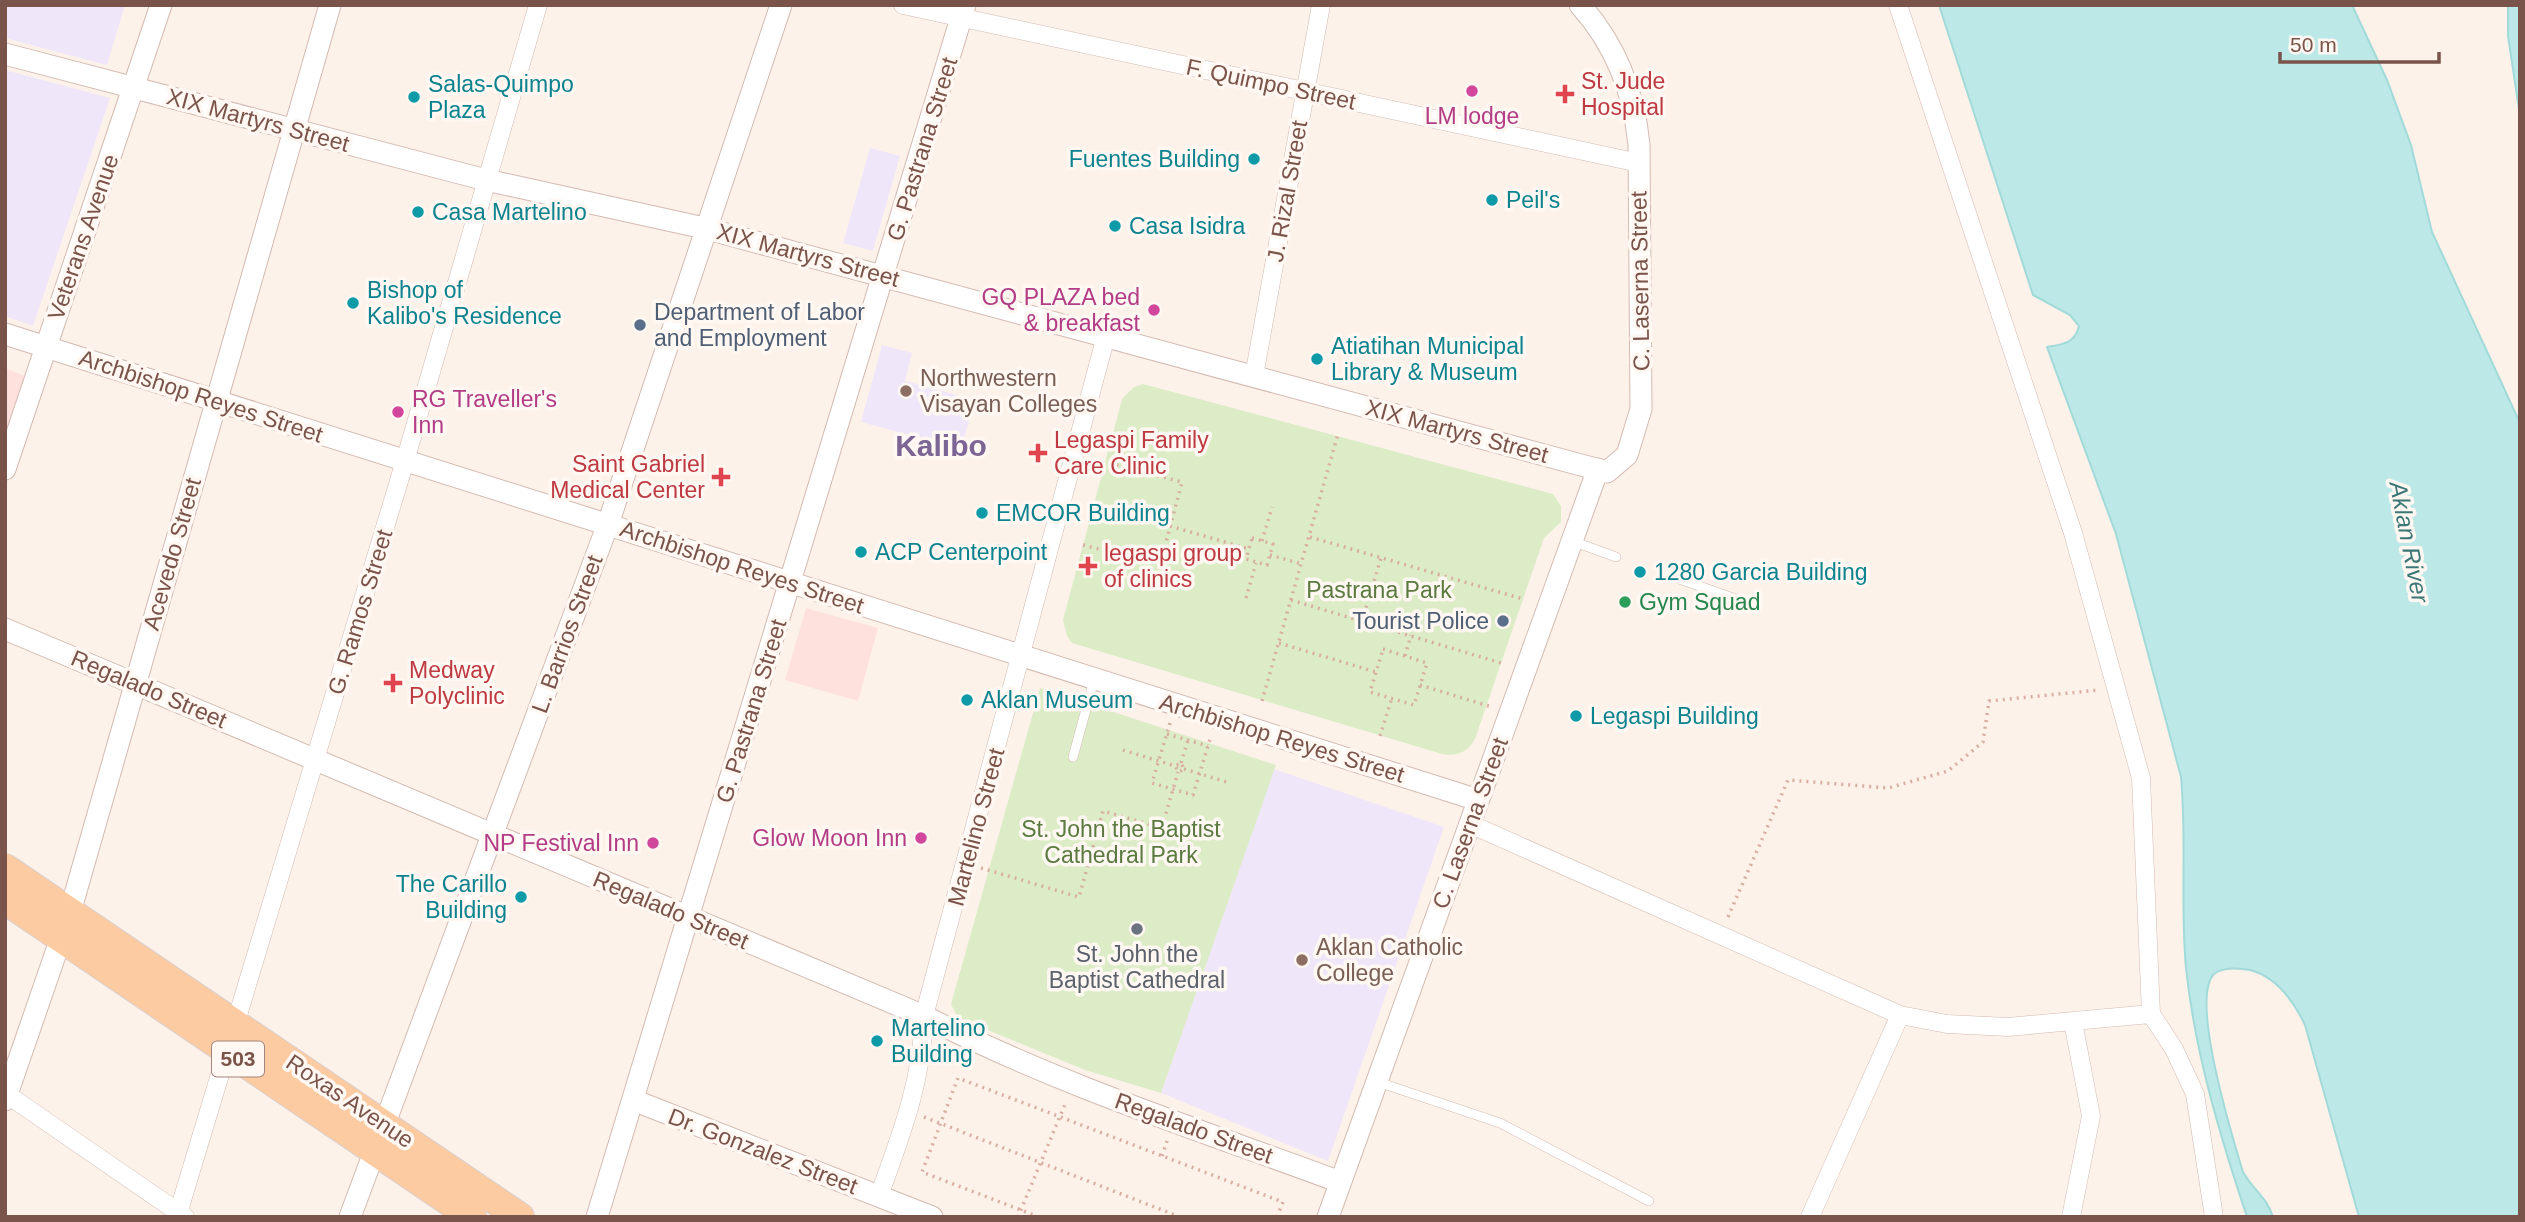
<svg xmlns="http://www.w3.org/2000/svg" width="2525" height="1222" font-family="Arial,sans-serif">
<style>
.commercial{fill:#fee1dd}
.education{fill:#efe6fa}
.green{fill:#dcecc7}
.water{fill:#bce8e7;stroke:#a2dada;stroke-width:2}
.lines{fill:none;stroke-linecap:round;stroke-linejoin:round}
.service-casing{stroke:#d3bab1;stroke-width:10}
.minor-casing{stroke:#d3bab1;stroke-width:19}
.tertiary-casing{stroke:#d3bab1;stroke-width:23}
.primary-casing{stroke:#dacfcd;stroke-width:30}
.path{stroke:#d9aea2;stroke-width:3.5;stroke-dasharray:2 5;stroke-linecap:butt}
.service{stroke:#fff;stroke-width:9}
.minor{stroke:#fff;stroke-width:18}
.tertiary{stroke:#fff;stroke-width:21}
.primary{stroke:#fdcba1;stroke-width:28}
.hotel-dot{fill:#d1479c;stroke:#fff7f1;stroke-width:2.5}
.health-dot{fill:#e0444e;stroke:#fff7f1;stroke-width:2.5}
.culture-dot{fill:#0f9aa8;stroke:#fff7f1;stroke-width:2.5}
.service-dot{fill:#5c6f8a;stroke:#fff7f1;stroke-width:2.5}
.education-dot{fill:#8d6e63;stroke:#fff7f1;stroke-width:2.5}
.leisure-dot{fill:#2e9e5b;stroke:#fff7f1;stroke-width:2.5}
.worship-dot{fill:#6b7280;stroke:#fff7f1;stroke-width:2.5}
.labels{text-anchor:middle;stroke-width:7;stroke-linejoin:round;paint-order:stroke}
.shield{fill:#fff7f1;stroke:#a2857d;stroke-width:2}
.shield-label{font-size:21px;font-weight:bold;fill:#7a544b}
.health-label{font-size:23px;fill:#be3a42;stroke:#fff7f1;text-anchor:start}
.culture-label{font-size:23px;fill:#0d838f;stroke:#fff7f1;text-anchor:start}
.street-label{font-size:23px;fill:#7a544b;stroke:#fff7f1}
.hotel-label{font-size:23px;fill:#b23c85;stroke:#fff7f1;text-anchor:end}
.service-label{font-size:23px;fill:#4e5e75;stroke:#fff7f1;text-anchor:start}
.education-label{font-size:23px;fill:#785e54;stroke:#fff7f1;text-anchor:start}
.park-label{font-size:23px;fill:#5a7a40;stroke:#fff7f1}
.leisure-label{font-size:23px;fill:#27864d;stroke:#fff7f1;text-anchor:start}
.worship-label{font-size:23px;fill:#5b616d;stroke:#fff7f1}
.water-label{font-size:24px;font-style:italic;fill:#3b7777;stroke:#fff7f1}
.district-label{font-size:30px;font-weight:bold;fill:#7c6495;stroke:#fff7f1}
</style>
<rect width="100%" height="100%" fill="#fdf2ea"/>
<path class="commercial" d="M5,368L28,377L5,446Z
M806,608L878,628L858,701L785,680Z"/>
<path class="education" d="M5,5H125L107,65L5,38Z
M5,70L110,98L33,326L5,316Z
M870,148L900,156L873,251L843,243Z
M882,345L912,353L905,381L975,400L961,449L861,422Z
M1274,769L1444,827L1328,1161L1161,1093Z"/>
<path class="green" d="M1143,384L1553,494L1561,506V522L1544,538L1475,739C1468,752 1457,757 1442,754L1072,643L1067,636L1063,620L1122,399L1134,387Z
M1040,688L1276,765L1161,1093L1085,1070L958,1018L951,1004Z"/>
<path class="water" d="M1939,5H2352L2387,80L2411,145L2432,232L2520,423V1217H2359L2305,1025C2294,1002 2277,977 2250,970C2239,968 2217,966 2211,978C2194,1010 2232,1136 2243,1172C2253,1190 2267,1197 2273,1217H2247C2220,1136 2195,1053 2186,968C2180,905 2187,840 2181,777L2116,534L2047,347C2064,344 2075,343 2079,326L2070,315L2033,295Z
M2508,5H2520V116L2508,36Z"/>
<g class="lines">
<g class="service-casing">
<path id="service" d="M1572,541L1616,557
M1668,575L1750,604
M1073,757L1094,680
M1378,1082L1500,1123L1649,1201"/>
</g>
<g class="minor-casing">
<path id="minor" d="M903,5L1639,163
M1898,5L2073,533L2141,778L2151,1014L2174,1049L2195,1094L2214,1217
M1254,376L1321,5
M1470,824L1900,1015L1947,1024L2008,1027L2151,1014
M5,1093L185,1217
M879,1196C901,1135 922,1082 924,1016L1106,336
M177,1217L405,461L538,5
M1810,1217L1900,1015
M2071,1217L2091,1116L2073,1022"/>
</g>
<g class="tertiary-casing">
<path id="tertiary" d="M5,54L486,180L704,228L1607,472L1627,455L1641,409L1639,145C1634,92 1616,45 1580,5
M5,334L1478,800
M5,469L161,5
M5,629L924,1016C1057,1084 1200,1130 1340,1182
M5,1100L70,912L330,5
M633,1100L932,1217
M350,1217L608,524L781,5
M597,1217L965,5
M1328,1217L1598,469"/>
</g>
<g class="primary-casing">
<path id="primary" d="M5,868L520,1217
M5,900L472,1217"/>
</g>
<path class="path" d="M1170,526L1249,549
M1310,537L1523,599
M1252,538L1273,544L1267,565L1246,559Z
M1262,541L1272,507
M1083,545L1160,565L1182,482L1105,462
M1270,555L1302,564
M1246,598L1256,563
M1291,600L1501,663
M1362,621L1381,558
M1279,643L1376,672
M1383,649L1427,663L1414,705L1370,692Z
M1405,656L1411,635
M1420,685L1492,707
M1262,701L1338,434
M1170,723L1152,783L1193,795L1211,736
M1167,734L1208,746
M1380,736L1392,698
M1123,750L1175,766L1179,772L1184,769L1181,763L1175,766
M1181,763L1188,740
M1184,769L1230,783
M1162,827L1178,772
M981,868L1079,897L1103,811L1162,828
M1728,917L1788,780L1888,788L1948,771L1983,742L1989,701L2099,690
M924,1117L1180,1217
M1162,1156L1167,1141
M1018,1217L1066,1102
M1039,1217L922,1172L958,1078L1283,1202L1277,1217"/>
<use href="#service" class="service"/>
<use href="#minor" class="minor"/>
<use href="#tertiary" class="tertiary"/>
<use href="#primary" class="primary"/>
</g>
<g class="hotel-dot">
<circle cx="1472" cy="91" r="7"/>
<circle cx="1154" cy="310" r="7"/>
<circle cx="398" cy="412" r="7"/>
<circle cx="921" cy="838" r="7"/>
<circle cx="653" cy="843" r="7"/>
</g>
<g class="health-dot">
<path d="M1561.5 83.5h7v7h7v7h-7v7h-7v-7h-7v-7h7z"/>
<path d="M1034.5 442.5h7v7h7v7h-7v7h-7v-7h-7v-7h7z"/>
<path d="M717.5 466.5h7v7h7v7h-7v7h-7v-7h-7v-7h7z"/>
<path d="M1084.5 555.5h7v7h7v7h-7v7h-7v-7h-7v-7h7z"/>
<path d="M389.5 672.5h7v7h7v7h-7v7h-7v-7h-7v-7h7z"/>
</g>
<g class="culture-dot">
<circle cx="414" cy="97" r="7"/>
<circle cx="1254" cy="159" r="7"/>
<circle cx="1492" cy="200" r="7"/>
<circle cx="418" cy="212" r="7"/>
<circle cx="1115" cy="226" r="7"/>
<circle cx="353" cy="303" r="7"/>
<circle cx="1317" cy="359" r="7"/>
<circle cx="982" cy="513" r="7"/>
<circle cx="861" cy="552" r="7"/>
<circle cx="1640" cy="572" r="7"/>
<circle cx="967" cy="700" r="7"/>
<circle cx="1576" cy="716" r="7"/>
<circle cx="521" cy="897" r="7"/>
<circle cx="877" cy="1041" r="7"/>
</g>
<g class="service-dot">
<circle cx="640" cy="325" r="7"/>
<circle cx="1503" cy="621" r="7"/>
</g>
<g class="education-dot">
<circle cx="906" cy="391" r="7"/>
<circle cx="1302" cy="960" r="7"/>
</g>
<circle class="leisure-dot" cx="1625" cy="602" r="7"/>
<circle class="worship-dot" cx="1137" cy="929" r="7"/>
<g class="labels">
<rect class="shield" x="212" y="1041.5" width="52" height="35" rx="5"/>
<g class="shield-label">
<text x="238" y="1066">503</text>
</g>
<g class="health-label">
<text x="1581" y="89">St. Jude<tspan x="1581" dy="26">Hospital</tspan></text>
<text x="1054" y="448">Legaspi Family<tspan x="1054" dy="26">Care Clinic</tspan></text>
<text x="705" y="472" text-anchor="end">Saint Gabriel<tspan x="705" dy="26">Medical Center</tspan></text>
<text x="1104" y="561">legaspi group<tspan x="1104" dy="26">of clinics</tspan></text>
<text x="409" y="678">Medway<tspan x="409" dy="26">Polyclinic</tspan></text>
</g>
<g class="culture-label">
<text x="428" y="92">Salas-Quimpo<tspan x="428" dy="26">Plaza</tspan></text>
<text x="1240" y="167" text-anchor="end">Fuentes Building</text>
<text x="1506" y="208">Peil's</text>
<text x="432" y="220">Casa Martelino</text>
<text x="1129" y="234">Casa Isidra</text>
<text x="367" y="298">Bishop of<tspan x="367" dy="26">Kalibo's Residence</tspan></text>
<text x="1331" y="354">Atiatihan Municipal<tspan x="1331" dy="26">Library &amp; Museum</tspan></text>
<text x="996" y="521">EMCOR Building</text>
<text x="875" y="560">ACP Centerpoint</text>
<text x="1654" y="580">1280 Garcia Building</text>
<text x="981" y="708">Aklan Museum</text>
<text x="1590" y="724">Legaspi Building</text>
<text x="507" y="892" text-anchor="end">The Carillo<tspan x="507" dy="26">Building</tspan></text>
<text x="891" y="1036">Martelino<tspan x="891" dy="26">Building</tspan></text>
</g>
<g class="street-label">
<text transform="translate(1271 84) rotate(12)" y="8">F. Quimpo Street</text>
<text transform="translate(258 120) rotate(15)" y="8">XIX Martyrs Street</text>
<text transform="translate(922 149) rotate(-73)" y="8">G. Pastrana Street</text>
<text transform="translate(1287 191) rotate(-80)" y="8">J. Rizal Street</text>
<text transform="translate(83 237) rotate(-71)" y="8">Veterans Avenue</text>
<text transform="translate(808 255) rotate(15)" y="8">XIX Martyrs Street</text>
<text transform="translate(1640 281) rotate(-91)" y="8">C. Laserna Street</text>
<text transform="translate(201 396) rotate(18)" y="8">Archbishop Reyes Street</text>
<text transform="translate(1457 431) rotate(15)" y="8">XIX Martyrs Street</text>
<text transform="translate(172 554) rotate(-74)" y="8">Acevedo Street</text>
<text transform="translate(742 567) rotate(18)" y="8">Archbishop Reyes Street</text>
<text transform="translate(360 612) rotate(-73)" y="8">G. Ramos Street</text>
<text transform="translate(567 634) rotate(-70)" y="8">L. Barrios Street</text>
<text transform="translate(149 689) rotate(23)" y="8">Regalado Street</text>
<text transform="translate(751 711) rotate(-73)" y="8">G. Pastrana Street</text>
<text transform="translate(1282 738) rotate(17)" y="8">Archbishop Reyes Street</text>
<text transform="translate(1470 823) rotate(-70)" y="8">C. Laserna Street</text>
<text transform="translate(976 827) rotate(-75)" y="8">Martelino Street</text>
<text transform="translate(671 910) rotate(23)" y="8">Regalado Street</text>
<text transform="translate(350 1101) rotate(34)" y="8">Roxas Avenue</text>
<text transform="translate(1194 1128) rotate(20)" y="8">Regalado Street</text>
<text transform="translate(763 1151) rotate(21)" y="8">Dr. Gonzalez Street</text>
</g>
<g class="hotel-label">
<text x="1472" y="124" text-anchor="middle">LM lodge</text>
<text x="1140" y="305">GQ PLAZA bed<tspan x="1140" dy="26">&amp; breakfast</tspan></text>
<text x="412" y="407" text-anchor="start">RG Traveller's<tspan x="412" dy="26">Inn</tspan></text>
<text x="907" y="846">Glow Moon Inn</text>
<text x="639" y="851">NP Festival Inn</text>
</g>
<g class="service-label">
<text x="654" y="320">Department of Labor<tspan x="654" dy="26">and Employment</tspan></text>
<text x="1489" y="629" text-anchor="end">Tourist Police</text>
</g>
<g class="education-label">
<text x="920" y="386">Northwestern<tspan x="920" dy="26">Visayan Colleges</tspan></text>
<text x="1316" y="955">Aklan Catholic<tspan x="1316" dy="26">College</tspan></text>
</g>
<g class="park-label">
<text x="1379" y="598">Pastrana Park</text>
<text x="1121" y="837">St. John the Baptist<tspan x="1121" dy="26">Cathedral Park</tspan></text>
</g>
<g class="leisure-label">
<text x="1639" y="610">Gym Squad</text>
</g>
<g class="worship-label">
<text x="1137" y="962">St. John the<tspan x="1137" dy="26">Baptist Cathedral</tspan></text>
</g>
<g class="water-label">
<text transform="translate(2409 542) rotate(79)" y="8">Aklan River</text>
</g>
<g class="district-label">
<text x="941" y="456">Kalibo</text>
</g>
</g>
<rect width="2525" height="1222" fill="none" stroke="#7a544b" stroke-width="14"/>
<path d="M2280 52v10h159v-10" fill="none" stroke="#7a544b" stroke-width="3.5"/>
<text x="2290" y="52" font-size="21" fill="#7a544b" stroke="#fff7f1" stroke-width="5" paint-order="stroke">50 m</text>
</svg>
